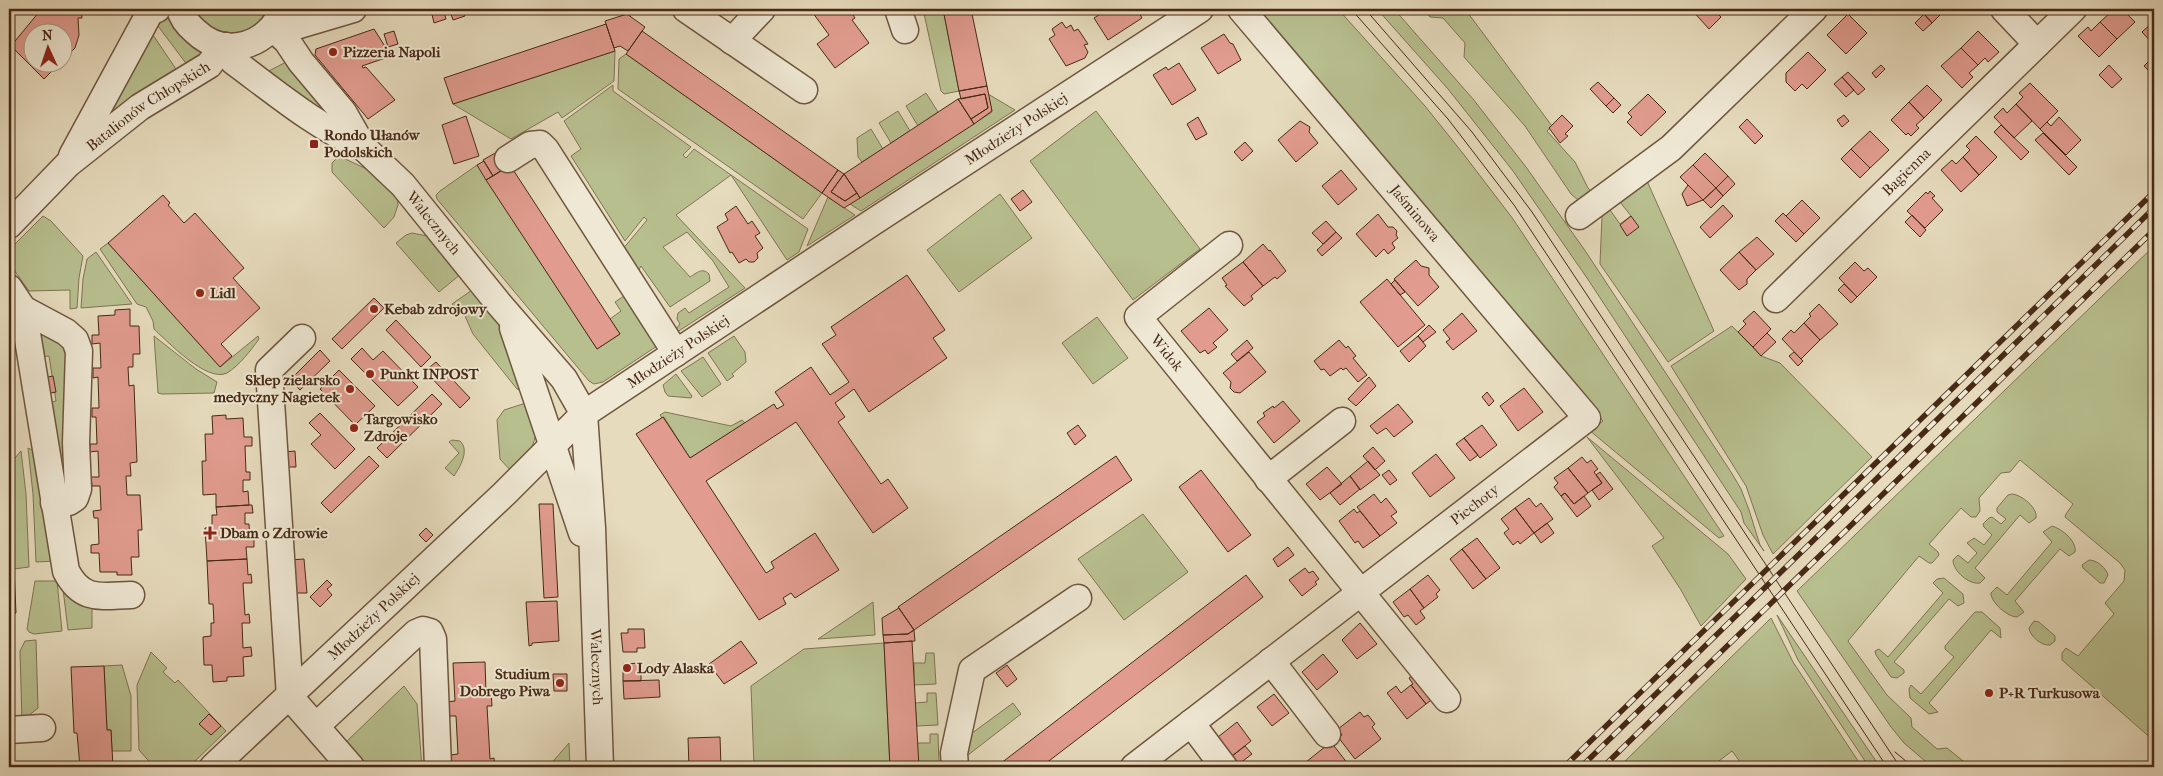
<svg xmlns="http://www.w3.org/2000/svg" width="2163" height="776" font-family="'IM FELL French Canon',serif">
<style>
.green{fill:#b8bf8f;stroke:#807452}
.building{fill:#e19c8f;stroke:#472915}
.lines{fill:none;stroke-linecap:round;stroke-linejoin:round}
.minor-casing{stroke:#6f563f;stroke-width:29}
.minor{stroke:#efe8d4;stroke-width:26}
.tram{stroke:#472915;stroke-width:1}
.rail-casing{stroke:#472915;stroke-width:5.5}
.rail{stroke:#efe8d4;stroke-width:4;stroke-dasharray:11;stroke-linecap:butt}
.poi-dot{fill:#8f2418;stroke:#efe8d4;stroke-width:2}
.labels{text-anchor:middle;stroke-width:4;stroke-linejoin:round;paint-order:stroke}
.poi-label{font-size:15px;font-weight:bold;fill:#472915;stroke:#efe8d4;text-anchor:start}
.street-label{font-size:15px;fill:#472915;stroke:#efe8d4}
</style>
<rect width="100%" height="100%" fill="#e6dbbd"/>
<filter id="stains"><feTurbulence type="fractalNoise" baseFrequency=".004" numOctaves="4"/><feColorMatrix values="0 0 0 0 .2 0 0 0 0 .09 0 0 0 0 .02 0 0 0 .5 -.17"/></filter>
<radialGradient id="worn" r=".72"><stop offset=".6" stop-color="#630" stop-opacity="0"/><stop offset="1" stop-color="#630" stop-opacity=".3"/></radialGradient>
<path class="green" d="M194,9H269C251,40 211,43 194,9Z
M923,9H943L959,91L944,94L941,91Z
M1261,9H1338L1425,106L1465,156L1513,219L1724,536L1719,538L1589,430L1603,421L1256,14Z
M1377,9H1394L1473,99L1526,167L1586,252L1731,472L1741,489L1749,510L1760,545L1764,551L1744,523L1741,512L1587,278L1513,171L1448,89Z
M1423,9H1465L1552,126L1547,131L1575,162L1588,188L1595,196L1585,200H1578L1571,194L1525,126L1464,57L1465,43L1443,18L1430,17Z
M165,16L170,17L200,51L201,57L188,66L158,26Z
M153,35L178,72L102,126Z
M615,51L614,81L562,118L558,112L511,139L453,104Z
M626,54L822,193L803,219L618,89L619,59Z
M288,61L335,119L267,72Z
M613,85V91L691,147L683,155L686,158L694,149L808,229L799,252L787,260L731,175L676,215L745,288L671,336L680,324L677,319L678,313L685,308L689,313L729,287L713,261L687,232L663,247L690,277C697,273 702,267 709,274L710,281L670,307L641,266L634,278L622,250L647,220L644,217L625,241L571,156L581,149L564,121Z
M926,93L938,112L918,126L906,106Z
M988,94L1015,110L861,211L850,204L992,112Z
M898,111L910,131L891,143L879,123Z
M1096,111L1200,249L1133,300L1030,161Z
M871,129L883,149L862,162L858,157L857,138Z
M339,156L375,173L397,197L398,205L394,217L384,228L332,172V163Z
M477,165L597,349L620,334L610,319L621,311L615,302L624,296L657,346L603,382L594,384L589,381L437,199L436,195L440,191Z
M1647,181L1714,331L1668,362L1600,264L1602,216L1610,210L1620,224L1631,216L1620,202Z
M1000,194L1032,238L959,292L927,250Z
M828,197L855,215L807,246Z
M43,216L51,221L83,256L79,278L77,308L70,309V290L29,291L9,263V250Z
M412,233L432,237L462,273L439,292L396,243L406,235Z
M108,243L220,367L258,336L259,339C251,350 239,366 227,373C207,383 167,341 154,329L153,321L146,307L137,304L100,249Z
M2154,246V741L2062,660V653L2066,648L2078,656L2114,614L2105,603L2124,581L2125,570L2120,563L2065,517L2066,514L2073,504L2020,460L2010,472L2001,473L1979,498L1980,511L1976,517H1971L1961,508L1929,544L1938,552L1939,555L1932,563H1929L1919,556L1848,641L1887,695L1911,718L1912,727L1937,749L1947,748L1968,765L1966,767H1932L1904,743L1891,727L1797,591Z
M96,252L132,304L81,308L83,279L87,259Z
M475,288L503,331L521,391L517,389L473,334L465,316L452,304Z
M1097,317L1128,358L1093,384L1062,343Z
M1732,326L1761,356L1780,363L1872,457L1773,554L1763,535L1746,486L1671,366Z
M38,329L67,347L71,477L63,484L47,403L56,401L49,356L39,357Z
M154,336L196,369L217,382L214,393L162,394L158,393Z
M734,336L745,352L746,362L732,374L734,376L727,381L708,353Z
M703,357L721,384L702,397L681,371Z
M676,374L692,396L691,398L668,396L665,392L663,385Z
M529,402C540,443 538,440 512,472L500,459L497,420L504,410Z
M665,412L731,426L742,420L745,423L690,458L664,417L662,418L660,415Z
M1587,437L1728,554L1746,579L1701,626L1681,590L1652,546L1664,538Z
M452,440L460,441C470,450 460,467 454,476L445,468L459,453L449,442Z
M28,448L38,453L55,561L36,562L33,494Z
M21,451L26,494L29,567L14,569L13,548L9,547V465Z
M2012,494C2022,495 2038,508 2036,518L2029,523L2020,515L1975,568L1985,578L1980,583C1969,585 1953,571 1953,560L1958,555L1968,563L1977,553L1967,543L1974,538L1984,545L1992,535L1984,527L1983,524L1989,518L1992,517L2001,524L2006,519L1997,512V508L2008,495Z
M1143,514L1188,572L1124,620L1078,559Z
M2052,526C2062,529 2077,541 2075,552L2069,556L2060,549L2015,601L2024,612L2017,617C2008,617 1991,603 1991,593L1997,587L2007,595L2052,542L2043,532Z
M2089,560C2097,560 2106,568 2108,575L2104,583H2100L2083,568L2082,565Z
M1944,578L1963,594L1964,603L1958,606L1949,599L1894,662L1904,670V673L1897,678L1891,677L1876,655L1875,651L1879,649L1888,657L1943,593L1933,583L1937,579Z
M35,581H57L62,631L34,634L29,632L27,629Z
M62,581L90,605L92,609V628L68,630Z
M873,602L875,635L818,639Z
M1975,612H1982L2000,628L2001,638L1991,630L1929,703L1938,712L1929,714L1910,698L1909,689L1911,685L1921,694L1954,657L1945,649V646Z
M1777,615L1880,767H1869L1798,660Z
M1771,618L1793,662L1862,767H1744L1732,751L1711,767H1619Z
M2034,621L2039,622L2055,636V641L2050,645C2041,646 2030,636 2029,628Z
M36,640L38,708L22,721L20,651L25,641Z
M884,643L890,767H754L751,686L804,649Z
M151,652L167,668L163,672L175,683L178,680L226,731L189,767H154L139,750L137,685Z
M926,653H934L936,684L914,685V663H925Z
M122,665L131,696V751H112L111,730H107L104,666Z
M404,686L417,704L422,767H363L344,744Z
M927,693H936L938,725L917,726L915,703L927,702Z
M1013,703L1021,714L959,762L964,739Z
M930,734H938L939,764L918,765L917,743H930Z
M569,743L570,767H548Z"/>
<path class="building" d="M35,9H81L82,18H78L79,35L75,48L62,61V32H32V62H61L44,79L11,46L39,12Z
M436,9H443L446,19L434,23L431,10Z
M457,9H462L465,16L453,20L450,11Z
M810,9H849L855,18L852,20L869,43L835,68L817,44L829,35Z
M943,9H971L987,86L959,91Z
M1108,9H1137L1142,18L1108,40L1094,18Z
M1691,9H1713L1721,17L1709,29Z
M1930,9H1937L1942,13L1932,23L1924,14Z
M2105,9H2122L2135,22L2117,39L2100,22L2109,14Z
M627,14L645,27L628,51L620,46L614,48L605,21Z
M1848,14L1867,33L1846,54L1827,35Z
M1924,14L1932,23L1923,31L1915,23Z
M1062,22L1066,28L1071,25L1074,31L1078,29L1088,44L1084,45L1088,52L1085,58L1066,66L1049,39L1055,35L1052,29Z
M2100,22L2117,39L2099,57L2078,36L2088,27L2091,31Z
M2153,22L2154,24V45L2142,32Z
M606,24L615,51L453,104L444,78Z
M374,29L391,56L362,66L363,68L366,67L395,100L368,119L315,55L316,49Z
M394,31L398,44L388,47L384,34Z
M642,31L838,170L822,193L626,54Z
M1978,31L1999,52L1988,62L1985,58L1978,65L1961,48Z
M1224,34L1230,43L1233,44L1241,60L1218,74L1201,48Z
M1961,48L1978,65L1969,73L1973,77L1962,88L1941,66Z
M1808,52L1826,70L1807,89L1802,84L1795,91L1786,82V73Z
M2154,56V76L2144,66Z
M1179,63L1196,90L1172,105L1153,75L1166,67L1168,70Z
M1881,65L1885,69L1876,78L1872,73Z
M2109,65L2122,79L2112,88L2099,75Z
M1848,72L1865,89L1858,95L1842,77Z
M1842,77L1854,90L1846,97L1834,84Z
M1598,82L1614,98L1606,106L1590,89Z
M2030,83L2058,111L2040,129L2016,104L2023,97L2019,93Z
M1927,85L1942,100L1924,118L1909,102Z
M987,86L992,111L974,124L971,119L988,108L985,94L961,99L959,91Z
M985,94L988,108L971,119L958,99Z
M1648,94L1666,112L1641,136L1627,122L1632,117L1628,113Z
M1614,98L1621,105L1613,113L1606,106Z
M958,99L974,124L860,198L844,174Z
M1909,102L1924,118L1916,125L1919,128L1911,136L1908,133L1906,135L1891,120Z
M2016,104L2032,121L2014,138L1994,117L2003,108L2007,113Z
M1562,115L1573,126L1565,134L1568,136L1560,143L1549,128Z
M1844,115L1849,121L1842,127L1837,120Z
M466,116L479,156L454,164L442,125Z
M1198,117L1207,134L1196,140L1187,124Z
M2059,117L2081,140L2066,155L2040,129L2047,122L2051,126Z
M1747,119L1763,136L1755,144L1739,127Z
M1300,121L1310,127L1309,132L1318,143L1296,162L1278,140Z
M2001,125L2029,152L2021,160L1994,132Z
M1870,131L1889,150L1870,168L1851,149Z
M2043,133L2077,167L2069,175L2035,140Z
M1976,136L1997,157L1979,175L1963,157L1970,150L1966,146Z
M1245,142L1253,151L1242,161L1234,152Z
M1851,149L1870,168L1860,178L1841,159Z
M497,152L506,168L493,176L483,160Z
M1705,153L1728,176L1716,188L1693,165Z
M1963,157L1979,175L1961,192L1941,170L1952,160L1956,164Z
M484,161L493,176L486,180L477,165Z
M510,165L620,334L597,349L486,180Z
M1693,165L1716,188L1703,200L1680,177Z
M838,170L844,174L831,192L845,201L857,193L860,198L844,208L822,193Z
M1341,170L1357,189L1338,205L1322,186Z
M844,174L857,193L845,201L831,192Z
M1728,176L1735,184L1723,196L1716,188Z
M1688,185L1703,200L1687,206L1682,194Z
M1716,188L1723,196L1711,208L1703,200Z
M1023,190L1032,202L1020,211L1011,199Z
M1930,191L1935,196L1932,198L1943,210L1925,228L1907,211L1926,192L1928,194Z
M163,195L170,203L168,205L184,223L195,213L244,268L233,278L260,308L221,344L232,356L220,367L108,243Z
M1802,200L1820,218L1804,234L1786,216Z
M1723,205L1733,216L1710,238L1700,227Z
M736,206L748,224L752,221L760,233L755,236L763,248L757,253L758,258L754,262H749L746,259L739,263L732,252L730,253L717,227L728,220L725,214Z
M1783,213L1804,234L1796,242L1775,221Z
M1378,214L1388,227H1393L1397,231L1396,235L1398,238L1392,243L1395,248L1388,254L1384,249L1376,257L1356,234Z
M1912,215L1926,230L1920,237L1905,222Z
M1631,216L1639,227L1627,236L1620,225Z
M1326,221L1336,232L1323,244L1312,233Z
M1336,232L1342,238L1322,256L1317,250Z
M1757,237L1774,254L1756,270L1739,252Z
M1263,244L1269,251L1270,250L1286,271L1277,279L1275,277L1263,286L1243,262Z
M1739,252L1756,270L1747,279V284L1739,290L1720,270Z
M1416,260L1421,266L1429,268V275L1439,287L1418,306L1394,279Z
M1243,262L1263,286L1251,296L1253,299L1244,306L1225,286L1227,285L1222,278Z
M1855,262L1864,271L1868,268L1877,277L1857,297L1839,278Z
M907,275L945,330L933,338L947,358L869,412L854,389L835,403L845,417L838,422L881,484L888,479L908,508L873,533L796,422L706,481L766,573L774,568L771,562L815,533L839,570L795,598L791,593L783,598L786,604L759,620L636,434L663,417L690,458L774,404L777,409L784,405L775,392L811,367L830,395L849,382L822,344L836,335L831,327Z
M1387,279L1425,325L1398,347L1360,302Z
M1395,280L1405,292L1400,295L1391,284Z
M1844,284L1857,297L1851,303L1838,290Z
M374,298L384,308L342,349L332,339Z
M1819,304L1838,324L1820,340L1804,323L1811,316L1809,314Z
M1209,308L1228,330L1213,343L1217,347L1208,354L1205,350L1200,353L1181,331Z
M130,309V326H139L140,354H133V367H128L129,386L134,385L137,462L130,463L131,476H126L127,495H140L142,530H138L139,557H131L132,575H117V572H100L99,553H91V545L99,544L98,518H94L93,511L101,510L100,486H92L91,477H99L98,451L90,452V444H97L96,417H92V408H99L98,377L93,378V368H101L100,343L92,344V335H99L98,316L115,315V310Z
M1754,311L1771,329L1753,347L1738,332L1746,324L1743,321Z
M1462,313L1477,331L1453,350L1446,342L1450,339L1443,330Z
M396,320L431,357L421,367L386,330Z
M1804,323L1820,340L1801,359L1782,339L1791,330L1794,333Z
M1429,325L1436,332L1423,342L1418,336Z
M1767,333L1776,342L1761,356L1753,347Z
M1418,336L1426,346L1409,362L1400,351Z
M1247,340L1253,348L1237,361L1231,354Z
M1339,340L1346,348L1348,346L1356,356L1353,358L1367,375L1358,382L1346,368L1343,370L1341,368L1330,376L1324,369L1321,370L1314,361Z
M362,348L373,360L383,351L418,387L398,406L351,359Z
M320,350L330,361L300,390L290,380Z
M1249,352L1266,372L1240,393L1234,392L1230,388L1231,382L1223,373Z
M1794,352L1803,361L1798,366L1789,356Z
M436,362L470,398L460,408L425,371Z
M339,370L375,406L355,425L320,389Z
M53,376L56,392L45,394L43,378Z
M1369,377L1376,386L1356,406L1348,399Z
M1524,388L1543,412L1518,431L1500,406Z
M1487,392L1494,401L1489,406L1482,397Z
M432,394L442,404L387,458L377,448Z
M1283,401L1300,421L1274,443L1257,422L1265,416L1263,413L1273,406L1274,408Z
M1398,404L1413,422L1394,437L1386,428L1377,434L1370,426Z
M320,413L355,449L335,469L311,444L321,435L309,423Z
M226,415V419L243,418L244,437H252V446H245L246,472H250V480H243V492L248,491L249,505L216,507V494L203,495L202,461H206L205,434H213L212,416Z
M1078,425L1086,436L1075,445L1067,433Z
M1482,425L1497,445L1480,458L1464,438Z
M1464,438L1478,455L1470,461L1456,444Z
M1373,447L1385,461L1375,470L1363,456Z
M295,451L296,467H285L284,452Z
M1436,454L1455,478L1430,497L1412,473Z
M369,456L379,466L331,513L321,503Z
M1116,456L1132,480L914,630L898,607Z
M1582,457L1587,463L1591,460L1598,469L1594,472L1602,483L1588,493L1568,468Z
M1368,461L1380,475L1360,490L1350,476Z
M1327,467L1342,484L1320,500L1306,484Z
M1568,468L1588,493L1574,504L1565,493L1561,496L1554,487L1558,483L1554,478Z
M1201,470L1251,535L1228,552L1179,487Z
M1389,470L1397,480L1390,485L1382,475Z
M1600,472L1613,489L1599,500L1592,490L1602,483L1596,475Z
M1350,476L1360,489L1340,505L1330,493Z
M1565,493L1574,504L1584,496L1591,506L1577,517L1561,496Z
M1374,494L1381,503L1386,498L1397,512L1391,516L1397,523L1380,536L1357,507Z
M1529,498L1536,507L1541,503L1553,519L1534,533L1515,508Z
M539,504H553L558,597L544,598Z
M249,505H252L253,513H245V524H249L250,539H254V547H246L247,559L207,561L205,528L212,527V515H217L216,507Z
M1515,508L1534,533L1520,544L1518,541L1513,545L1504,533L1509,529L1501,519Z
M1354,509L1357,513L1360,511L1380,536L1363,548L1358,541L1355,543L1339,521Z
M1547,523L1554,533L1541,543L1534,533Z
M426,528L433,535L426,542L419,535Z
M1477,538L1500,568L1486,579L1462,549Z
M9,541V547H13L16,613L9,614Z
M1288,547L1294,555L1278,567L1273,559Z
M1462,549L1486,579L1473,589L1450,559Z
M247,559L248,575L251,574L252,583H243L245,615L249,614L250,623H242L243,648L251,647L252,656L243,657L244,676L227,677V681L213,682L212,665H204L203,637L211,636V623H214L213,604H209L207,561Z
M304,559L307,593H293L290,560Z
M1305,568L1309,573L1313,571L1319,579L1315,582L1317,584L1302,596L1289,580Z
M1246,575L1263,597L1041,767H996Z
M1428,575L1440,590L1436,594L1438,597L1424,608L1410,589Z
M327,580L332,585L327,589L332,595L320,607L310,597Z
M1410,589L1424,608L1420,611L1425,618L1416,625L1408,615L1404,617L1393,602Z
M557,601L559,641L532,643V645L529,646L526,602Z
M899,608L914,630L908,634L883,635L882,618Z
M1360,623L1377,644L1357,659L1342,640Z
M628,629H644L645,648H637V652H623L621,633H628Z
M914,630L915,641L884,643L883,635L908,634Z
M741,641L757,663L724,684L709,664Z
M912,641L919,767H890L884,643Z
M1323,654L1338,672L1317,690L1302,672Z
M485,662L486,692H491L492,706H487L490,759L494,758L495,767H450V755L458,754L456,716H448L447,702L455,701L453,663Z
M641,663V681H623V664Z
M1007,665L1017,679L1007,687L996,673Z
M104,666L107,730H111L113,767H80L77,733H74L71,667Z
M1416,673L1434,698L1426,704L1411,685L1413,684L1409,678Z
M553,674H567V691H554Z
M659,680L660,697L624,699L623,681Z
M1411,685L1426,704L1407,719L1387,693L1396,686L1401,693Z
M1274,694L1289,713L1272,726L1257,707Z
M1360,712L1364,717L1368,715L1375,724L1372,727L1381,739L1355,759L1338,737L1342,735L1338,729Z
M209,714L221,726L211,735L199,724Z
M1237,722L1251,741L1232,756L1218,737Z
M720,737L721,767H689L688,738Z
M1331,742L1348,764L1344,767H1310L1306,762Z
M1245,746L1252,754L1239,764L1232,756Z"/>
<g class="lines">
<g class="minor-casing">
<g id="minor">
<path d="M180,9C182,18 188,25 195,31C225,60 269,46 283,9"/>
<path d="M686,9L804,90"/>
<path d="M898,9L905,30"/>
<path d="M2004,9L2037,44"/>
<path d="M275,25H299L353,9"/>
<path id="s1" d="M273,28L287,41L301,62L343,112L363,147L403,185L499,304L564,379L584,414L592,528L600,767"/>
<path d="M732,41L762,9"/>
<path d="M226,46L233,61C275,92 315,126 363,147"/>
<path d="M72,156L142,27L150,12L157,9"/>
<path d="M508,159L530,145L540,144L546,150L676,353"/>
<path d="M1579,216L1671,148L1814,9"/>
<path id="s2" d="M9,225L68,164L140,107L209,65L223,46"/>
<path id="s3" d="M1229,245L1138,317L1447,699"/>
<path d="M9,288L23,309L66,571C82,602 101,596 131,595"/>
<path id="s4" d="M1776,299L2073,9"/>
<path d="M23,309L66,332L75,340L79,351L76,443L78,489L75,498L69,502L54,503"/>
<path d="M513,328L582,533"/>
<path d="M302,338L269,370L290,697L351,767"/>
<path d="M1268,479L1342,421"/>
<path d="M1271,661L1327,734"/>
<path d="M1191,723L1224,767"/>
<path d="M316,726L416,633L423,630L430,632L433,639L438,767"/>
<path d="M9,730L42,728"/>
<path id="s5" d="M213,767L504,494L584,414L873,222L1200,9"/>
<path d="M955,767L954,753L972,670L1078,598"/>
<path id="s6" d="M1134,767L1587,418L1241,9"/>
</g>
</g>
<use href="#minor" class="minor"/>
<path class="tram" d="M1351,9L1448,119L1514,205L1887,767
M1365,9L1472,132L1532,212L1900,767
M1895,752L1913,767"/>
<g class="rail-casing">
<path id="rail" d="M1564,767L2154,192
M1581,767L2154,208
M1603,767L2154,230"/>
</g>
<use href="#rail" class="rail"/>
</g>
<g class="poi-dot">
<circle cx="333" cy="52" r="5"/>
<rect x="309" y="139" width="10" height="10" rx="2.5"/>
<circle cx="200" cy="293" r="5"/>
<circle cx="374" cy="309" r="5"/>
<circle cx="370" cy="374" r="5"/>
<circle cx="350" cy="389" r="5"/>
<circle cx="354" cy="428" r="5"/>
<path d="M207.5 525.5h5v5h5v5h-5v5h-5v-5h-5v-5h5z"/>
<circle cx="627" cy="668" r="5"/>
<circle cx="560" cy="683" r="5"/>
<circle cx="1989" cy="693" r="5"/>
</g>
<g class="labels">
<g class="poi-label">
<text x="343" y="57">Pizzeria Napoli</text>
<text x="324" y="140">Rondo Ułanów<tspan x="324" dy="17">Podolskich</tspan></text>
<text x="210" y="298">Lidl</text>
<text x="384" y="314">Kebab zdrojowy</text>
<text x="380" y="379">Punkt INPOST</text>
<text x="340" y="385" text-anchor="end">Sklep zielarsko<tspan x="340" dy="17">medyczny Nagietek</tspan></text>
<text x="364" y="424">Targowisko<tspan x="364" dy="17">Zdroje</tspan></text>
<text x="220" y="538">Dbam o Zdrowie</text>
<text x="637" y="673">Lody Alaska</text>
<text x="550" y="679" text-anchor="end">Studium<tspan x="550" dy="17">Dobrego Piwa</tspan></text>
<text x="1999" y="698">P+R Turkusowa</text>
</g>
<g class="street-label">
<text dy="5" stroke="none"><textPath href="#s2" startOffset="184">Batalionów Chłopskich</textPath></text>
<text dy="5" stroke="none"><textPath href="#s5" startOffset="1030">Młodzieży Polskiej</textPath></text>
<text dy="5" stroke="none"><textPath href="#s4" startOffset="182">Bagienna</textPath></text>
<text transform="translate(1415 213) rotate(50)" y="5">Jaśminowa</text>
<text dy="5" stroke="none"><textPath href="#s1" startOffset="254">Walecznych</textPath></text>
<text dy="5" stroke="none"><textPath href="#s5" startOffset="625">Młodzieży Polskiej</textPath></text>
<text dy="5" stroke="none"><textPath href="#s3" startOffset="162">Widok</textPath></text>
<text dy="5" stroke="none"><textPath href="#s6" startOffset="430">Piechoty</textPath></text>
<text dy="5" stroke="none"><textPath href="#s5" startOffset="220">Młodzieży Polskiej</textPath></text>
<text dy="5" stroke="none"><textPath href="#s1" startOffset="751">Walecznych</textPath></text>
</g>
</g>
<rect width="2163" height="776" fill="none" stroke="#e6dbbd" stroke-width="30"/>
<rect x="10" y="10" width="2143" height="756" fill="none" stroke="#472915" stroke-width="2.5"/>
<rect x="15" y="15" width="2133" height="746" fill="none" stroke="#472915"/>
<g transform="translate(48 48) rotate(357)"><circle r="24" fill="#efe8d4" stroke="#ac9c88"/>
<path d="M0-4L9 19L0 12L-9 19Z" fill="#8f2418"/>
<text y="-8" font-size="14" font-weight="bold" text-anchor="middle" fill="#472915">N</text>
</g>
<rect width="100%" height="100%" filter="url(#stains)"/>
<rect width="100%" height="100%" fill="url(#worn)"/>
</svg>
